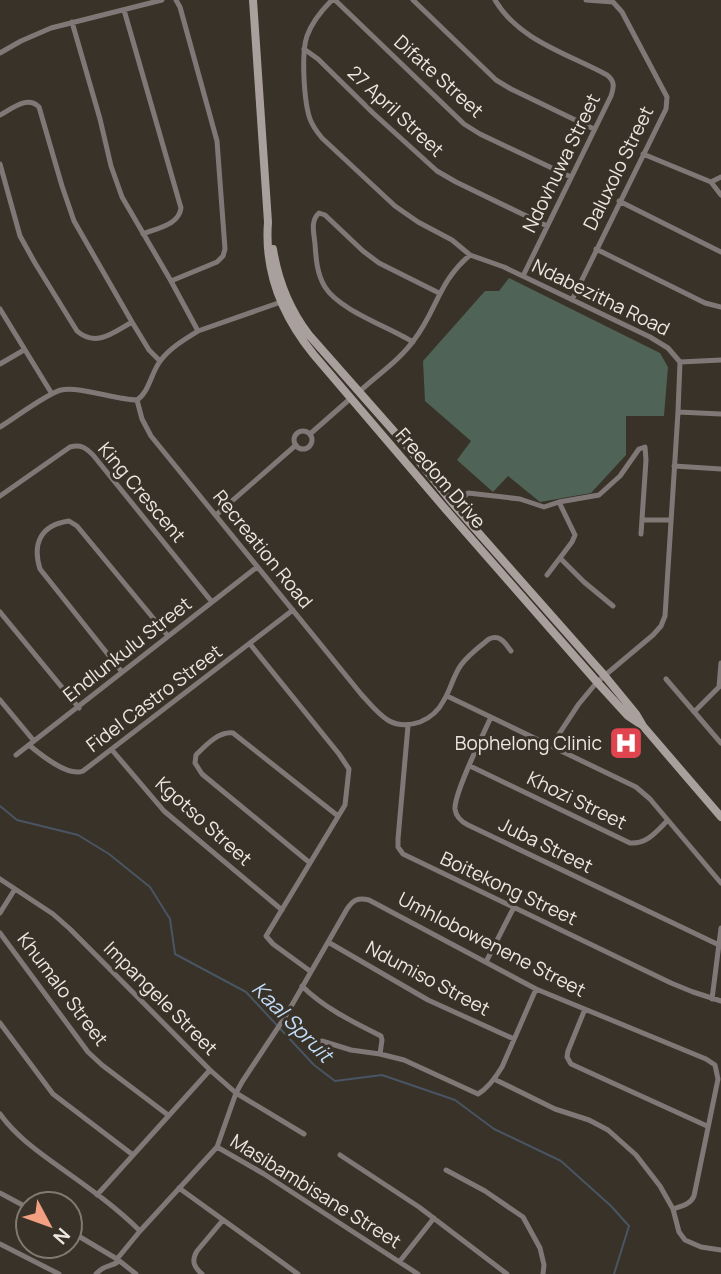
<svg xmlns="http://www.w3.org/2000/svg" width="721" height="1274" font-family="Manrope,sans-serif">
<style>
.pitch{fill:#4f6357}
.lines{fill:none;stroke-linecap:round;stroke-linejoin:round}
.stream{stroke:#495563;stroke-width:2}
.street{stroke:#7f7877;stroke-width:5}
.secondary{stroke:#a99f9c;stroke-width:8}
.labels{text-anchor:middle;stroke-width:6;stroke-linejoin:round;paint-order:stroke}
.street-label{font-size:19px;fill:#ebe7e1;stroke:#393228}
.poi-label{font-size:19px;fill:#ebe7e1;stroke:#393228;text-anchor:end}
.water-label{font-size:21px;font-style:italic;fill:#c1dbf8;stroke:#393228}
</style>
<rect width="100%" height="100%" fill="#393228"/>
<path class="pitch" d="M509,278L660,353L668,367L664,416H626V455L591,493L540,502L508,476L493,492L457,460L471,441L425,401L423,361L485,291H499Z"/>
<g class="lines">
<path class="stream" d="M0,806L17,820L78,835L109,854L150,887L170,919L175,954L246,992L314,1065L335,1081L382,1075L455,1100L494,1129L561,1161L611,1206L629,1226L614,1274"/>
<path class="street" d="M332,0C322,10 312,22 307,36C301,53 304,102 310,119C313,127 317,132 322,138L395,206L418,222L452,240L470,255L504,267L650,337L668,348L680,362L678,412L665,616L661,626L653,635L597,682L578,705L551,746
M335,0L464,124L480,134L571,177
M413,0L496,80L511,89L594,129
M495,0C519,41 569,54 607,75C615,81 614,87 611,96L523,276
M124,10L181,208C179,225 157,228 143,234
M72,22L100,119L111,166L122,197L171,281L198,331
M304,49L318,59L373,113L437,171L456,182L547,226
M0,53L21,41L51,28L162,0
M0,115C12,109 27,95 39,107L62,186L74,221L132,322L149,350L160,361
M643,154L711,182L721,195
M0,164L20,236L35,263L77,331C96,348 114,332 132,322
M711,182L721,177
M619,201L721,252
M596,249L705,303L721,307
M171,281L217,262L223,256L225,249L217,141L180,7L176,0
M572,300L666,109L667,97L622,12L613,2L586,0
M0,309L52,394
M413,342C389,327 339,310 325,287C317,274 316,259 315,244C314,233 310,221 319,213L325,215L363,251L379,263L439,293
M680,362L721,360
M0,364L24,350
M359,392C377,375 399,361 414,340C437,310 438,282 470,255
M137,400L142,419L151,436L361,694C379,714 391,732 420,722C430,718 439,710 444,700C451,689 453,676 461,665C468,655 479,647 489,639C500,634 505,643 511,651
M137,400C150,391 151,372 161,360C170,348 185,339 198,331L284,301
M678,412L721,414
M0,427C15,418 46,394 61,390C80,386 116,400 137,400
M294 440a9 9 0 1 1 18 0a9 9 0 1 1-18 0Z
M310,434L351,398
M674,466L721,469
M0,496L70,447C81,444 86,448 93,455L212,602
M454,505L468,493L520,499L544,507L559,502L599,495L620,476L639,449L645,447L646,460L641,534
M216,515L296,445
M642,520H671
M560,558L584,582L613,606
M547,575L572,542L575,535L559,502
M0,612L79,708
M250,644L339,754L349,769L345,805L266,936L273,944L310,971
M122,672L40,569C32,543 41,525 69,521L77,526L168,636
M666,679L721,743
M447,696L636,787L650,799L721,883
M0,700L34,741
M694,712L719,687L721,663
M491,717C483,735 454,793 455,809C456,817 462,822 468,825L719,945
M408,726L398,839V847L403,854L671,983L693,992L721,1001
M29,745C41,755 68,777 83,771L293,610
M112,750L164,811L282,910
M16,755L257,567
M470,766L630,843C647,844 656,832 667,821
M310,863L202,774L195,763L196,755C206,745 219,731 233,733L338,816
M0,879L53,914L70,929L210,1070L236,1093L304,1134
M0,913L15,889
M0,933L88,1052L102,1065L168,1115
M328,942L428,1000L514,1039
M486,962L514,907
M302,986C324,1008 353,1022 381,1036L382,1040L380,1054
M712,999L721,928
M585,1009L568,1051L567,1057L571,1064L707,1126
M0,1023L53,1094L133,1155
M322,1041L351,1050L380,1054L404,1060L478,1094C488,1088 496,1077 502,1067L536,989
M495,1077L496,1080L555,1109L589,1120L608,1130L636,1155L660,1186L673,1209L679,1232L685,1240L701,1247L721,1250
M0,1114C16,1136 36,1150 58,1166C86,1186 115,1206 140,1231
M217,1147L264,1174L418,1274
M340,1155L419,1207L507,1274
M446,1170L485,1191L523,1217L540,1248L544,1265L543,1274
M179,1188L298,1274
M0,1193L28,1208
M97,1195L210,1070
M70,1231L117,1259L136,1274
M0,1244L59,1274
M117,1259L140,1231L217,1147L236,1093L242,1082L285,1017L347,909C353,900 358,897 369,900L536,989L706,1059L715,1065L718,1079L694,1196C690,1205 681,1206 673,1209
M400,1261L434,1218
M96,1274C106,1263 111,1268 119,1261
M202,1274C194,1267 191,1261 197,1251L223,1220"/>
<path class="secondary" d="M253,0L268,222C264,273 283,317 314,355L448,512L597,682L628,716L643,726
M273,249C278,281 290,310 309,335L406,445L454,505L604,675L636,714L643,726L721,817"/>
</g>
<defs>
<g id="hospital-square" transform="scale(1.75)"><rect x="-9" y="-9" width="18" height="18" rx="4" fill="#e0444e" stroke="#393228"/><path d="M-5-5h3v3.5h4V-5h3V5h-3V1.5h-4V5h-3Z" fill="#fff"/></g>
</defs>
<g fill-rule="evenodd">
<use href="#hospital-square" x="626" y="743"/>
</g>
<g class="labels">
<g class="street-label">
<text transform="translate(439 76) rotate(42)" y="7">Difate Street</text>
<text transform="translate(396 111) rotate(43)" y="7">27 April Street</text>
<text transform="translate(561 163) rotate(-64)" y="7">Ndovhuwa Street</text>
<text transform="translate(618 168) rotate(-64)" y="7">Daluxolo Street</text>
<text transform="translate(601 297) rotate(26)" y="7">Ndabezitha Road</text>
<text transform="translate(441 478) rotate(49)" y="7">Freedom Drive</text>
<text transform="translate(142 492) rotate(50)" y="7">King Crescent</text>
<text transform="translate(263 549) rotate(51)" y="7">Recreation Road</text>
<text transform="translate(127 649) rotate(-38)" y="7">Endlunkulu Street</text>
<text transform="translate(154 698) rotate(-37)" y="7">Fidel Castro Street</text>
<text transform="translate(577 800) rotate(26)" y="7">Khozi Street</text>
<text transform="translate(204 821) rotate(42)" y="7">Kgotso Street</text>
<text transform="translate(546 845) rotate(26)" y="7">Juba Street</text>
<text transform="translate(509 888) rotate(25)" y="7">Boitekong Street</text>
<text transform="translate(492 944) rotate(27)" y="7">Umhlobowenene Street</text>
<text transform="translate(428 978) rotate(28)" y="7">Ndumiso Street</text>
<text transform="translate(63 989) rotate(53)" y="7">Khumalo Street</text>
<text transform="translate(161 998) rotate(45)" y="7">Impangele Street</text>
<text transform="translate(316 1191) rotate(32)" y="7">Masibambisane Street</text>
</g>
<g class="poi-label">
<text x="602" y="750">Bophelong Clinic</text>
</g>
<g class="water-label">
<text transform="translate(292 1022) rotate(45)" y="7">Kaal Spruit</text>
</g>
</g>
<g transform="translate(49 1225) rotate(131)"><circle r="33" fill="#393228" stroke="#807a72" stroke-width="2"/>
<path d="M0-5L12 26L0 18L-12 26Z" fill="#f2a081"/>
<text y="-10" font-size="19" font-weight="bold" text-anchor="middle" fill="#ebe7e1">N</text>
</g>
</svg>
